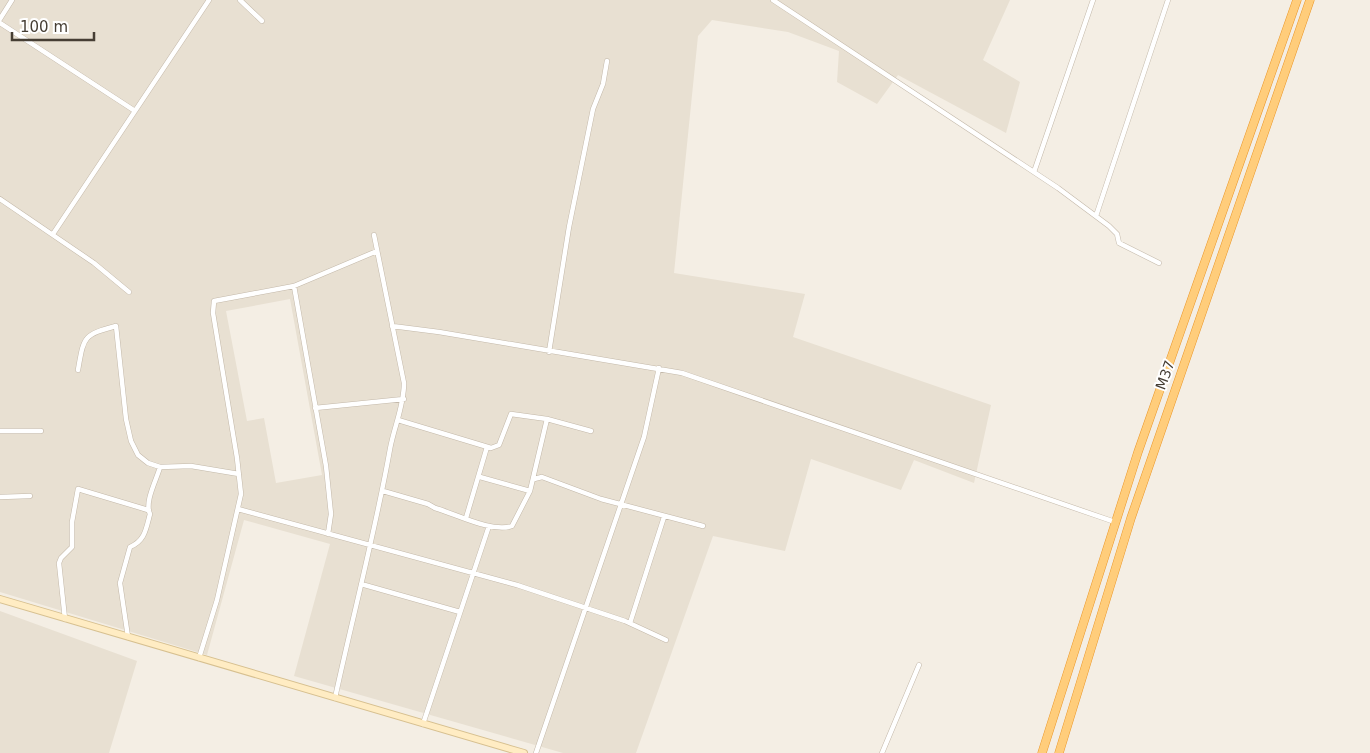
<svg xmlns="http://www.w3.org/2000/svg" width="1370" height="753" font-family="'DejaVu Sans',sans-serif">
<style>
.residential{fill:#e8e0d2;fill-rule:evenodd}
.lines{fill:none;stroke-linecap:round;stroke-linejoin:round}
.minor-casing{stroke:#c3b8a9;stroke-width:5.5}
.secondary-casing{stroke:#d7c090;stroke-width:8}
.trunk-casing{stroke:#ea9628;stroke-width:9}
.minor{stroke:#fff;stroke-width:4.5}
.secondary{stroke:#ffecc3;stroke-width:6}
.trunk{stroke:#ffcd7b;stroke-width:8}
.labels{text-anchor:middle;stroke-width:4;stroke-linejoin:round;paint-order:stroke}
.street-label{font-size:14px;fill:#463e34;stroke:#fff}
</style>
<rect width="100%" height="100%" fill="#f4eee4"/>
<path class="residential" d="M0,0H1010L983,60L1020,82L1006,133L898,75L877,104L837,82L839,51L788,32L712,20L698,36L674,273L805,294L793,337L991,405L974,483L914,460L901,490L811,459L785,551L713,536L636,753H563L294,676L330,544L244,520L207,655L0,592ZM290,299L322,475L276,483L264,418L247,421L226,311Z
M0,611L137,661L109,753H0Z"/>
<g class="lines">
<g class="minor-casing">
<path id="minor" d="M240,0L262,21
M773,0L1058,188L1109,226L1117,234L1119,243L1159,263
M0,19L12,0
M0,23L135,111
M1034,172L1093,0
M0,199L94,263L129,292
M1096,216L1168,0
M53,234L209,0
M294,286L326,466L331,514L328,534
M392,326L439,332L682,373L1115,522
M549,352L569,227L593,109L603,84L607,61
M78,370C84,336 83,335 116,326L126,419L131,441L138,455L148,463L160,467
M315,408L404,399
M398,420L491,448L499,445L511,414L547,419L591,431
M0,431H41
M480,477L530,491
M534,479L542,477L601,499L703,526
M383,491L428,504L435,508C456,514 492,533 512,526L530,491L547,419
M0,497L30,496
M238,509L517,585L625,621L666,640
M466,518L487,447
M361,584L460,612
M65,619L59,563L61,558L72,547V522L78,489L148,510
M630,623L664,517
M128,637L120,583L130,547C145,541 146,529 150,514C144,502 157,479 160,467L191,466L239,474
M199,658L217,600L241,494L237,458L213,313L214,301L294,286L377,251
M335,698C353,615 375,533 390,449C394,427 404,406 404,383L374,235
M423,724L489,526
M536,753L644,437L659,368
M882,753L919,665"/>
</g>
<g class="secondary-casing">
<path id="secondary" d="M0,599L524,753"/>
</g>
<g class="trunk-casing">
<path id="trunk" d="M1042,753L1138,452L1297,0
M1059,753L1131,518L1310,0"/>
</g>
<use href="#minor" class="minor"/>
<use href="#secondary" class="secondary"/>
<use href="#trunk" class="trunk"/>
</g>
<g class="labels">
<g class="street-label">
<text transform="translate(1165 375) rotate(-70)" y="5">M37</text>
</g>
</g>
<path d="M12 32v8h82v-8" fill="none" stroke="#463e34" stroke-width="2.5"/>
<text x="20" y="32" font-size="15" fill="#463e34" stroke="#ffffff" stroke-width="4" paint-order="stroke">100 m</text>
</svg>
